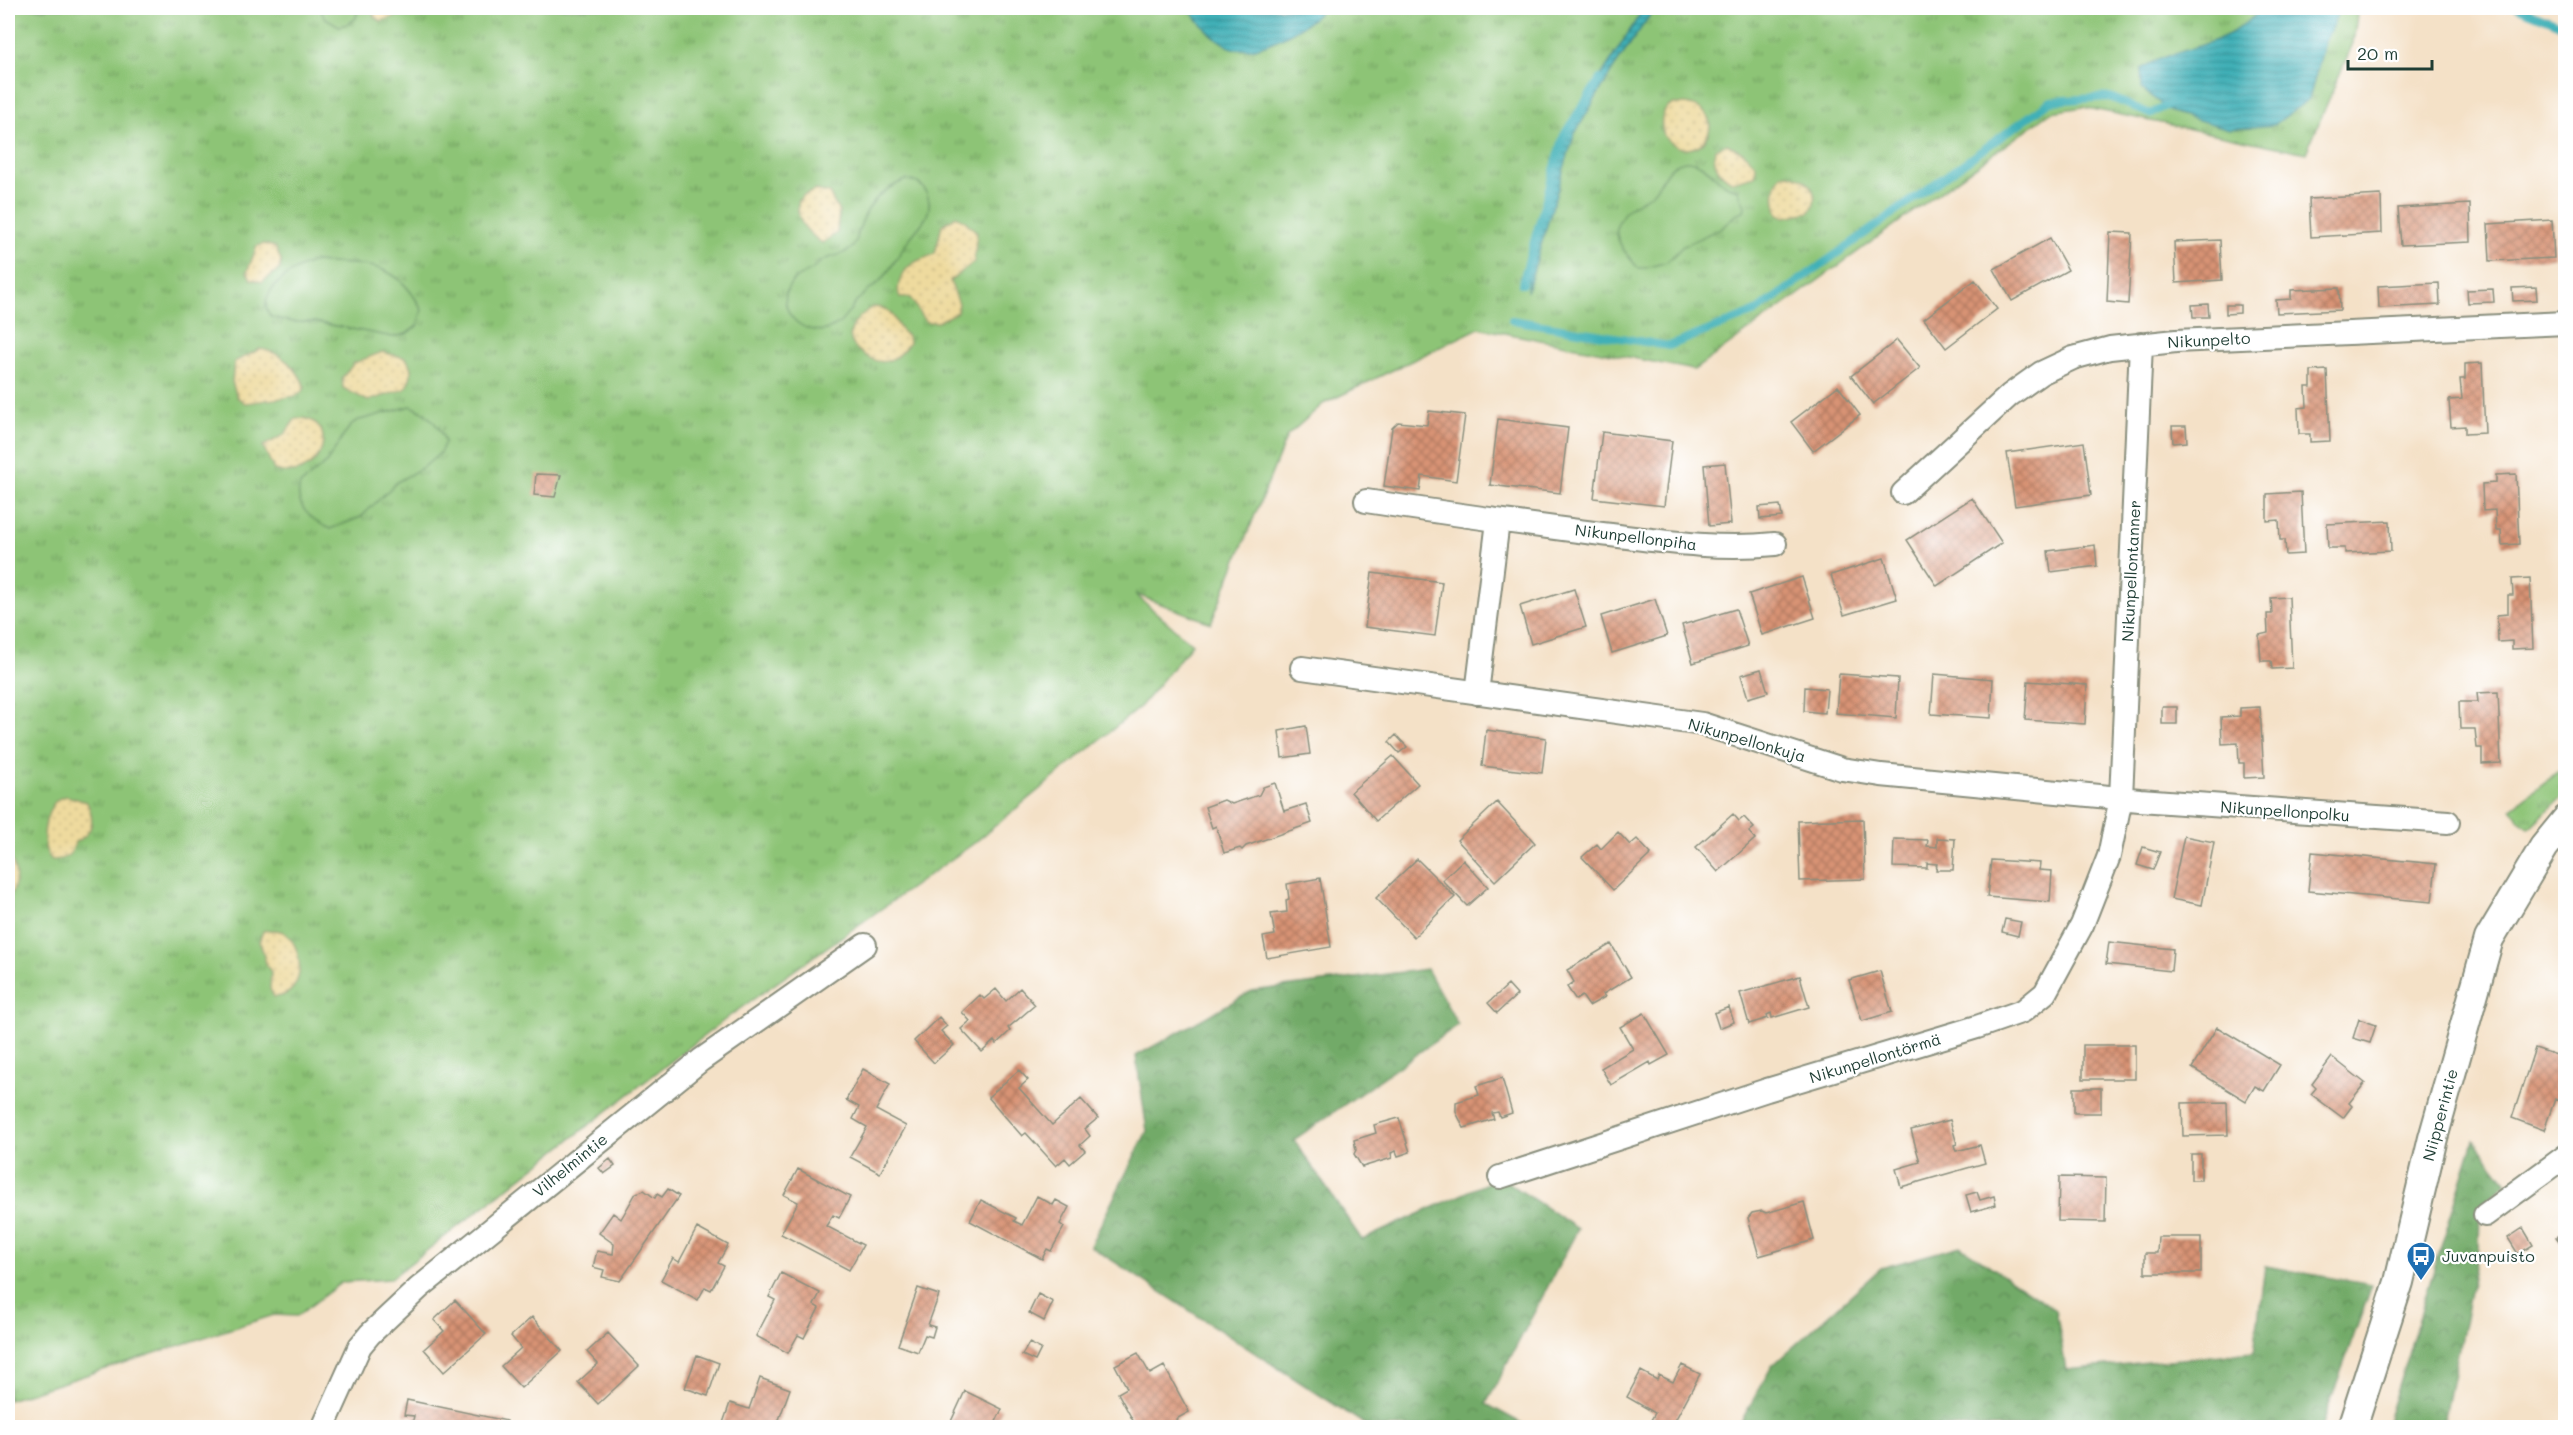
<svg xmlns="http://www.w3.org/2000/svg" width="2573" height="1435" font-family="Mali,sans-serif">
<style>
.grass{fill:url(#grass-tufts);stroke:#568055;stroke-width:1.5}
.forest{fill:url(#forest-crowns);stroke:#48744e;stroke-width:1.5}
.sand{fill:url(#sand-dots);stroke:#868c69;stroke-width:1.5}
.green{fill:#8dc476;stroke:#568055;stroke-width:1.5}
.water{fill:url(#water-rules);stroke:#2f7676;stroke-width:1.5}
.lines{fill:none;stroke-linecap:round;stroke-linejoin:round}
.stream{stroke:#3fb0b7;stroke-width:8}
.building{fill:url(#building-cross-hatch)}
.minor-casing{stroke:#8a8f7e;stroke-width:26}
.tertiary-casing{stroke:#8a8f7e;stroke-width:32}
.minor{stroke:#fff;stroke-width:22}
.tertiary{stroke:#fff;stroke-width:28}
.labels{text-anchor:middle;stroke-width:4.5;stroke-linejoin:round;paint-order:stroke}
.street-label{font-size:16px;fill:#1f3d34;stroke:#fff}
.poi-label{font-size:16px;fill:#1f3d34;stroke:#fff;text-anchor:start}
</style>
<defs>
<pattern id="grass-tufts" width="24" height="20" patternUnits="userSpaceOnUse" patternTransform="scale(1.5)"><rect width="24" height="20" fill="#8dc476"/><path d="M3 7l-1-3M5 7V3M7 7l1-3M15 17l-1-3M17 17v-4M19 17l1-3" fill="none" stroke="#73a062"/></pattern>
<pattern id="forest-crowns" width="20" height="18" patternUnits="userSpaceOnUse" patternTransform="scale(1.5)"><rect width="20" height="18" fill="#72aa67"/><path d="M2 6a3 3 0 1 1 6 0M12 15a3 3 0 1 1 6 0" fill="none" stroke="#5d8c56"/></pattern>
<pattern id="sand-dots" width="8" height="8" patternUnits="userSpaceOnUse" patternTransform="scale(1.5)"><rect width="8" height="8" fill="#eeda9e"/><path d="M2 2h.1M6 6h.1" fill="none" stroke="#ccbc89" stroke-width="1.8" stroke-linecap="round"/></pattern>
<pattern id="water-rules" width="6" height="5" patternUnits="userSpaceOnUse" patternTransform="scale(1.5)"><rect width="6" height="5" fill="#3fb0b7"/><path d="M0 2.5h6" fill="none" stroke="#349096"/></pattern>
<pattern id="building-cross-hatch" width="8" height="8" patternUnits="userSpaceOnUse" patternTransform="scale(1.5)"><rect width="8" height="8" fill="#d89374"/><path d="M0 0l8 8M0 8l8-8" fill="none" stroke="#af7960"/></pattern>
</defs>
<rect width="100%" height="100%" fill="#fff"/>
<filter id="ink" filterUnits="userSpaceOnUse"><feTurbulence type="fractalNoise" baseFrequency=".0167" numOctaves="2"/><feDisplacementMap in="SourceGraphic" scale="12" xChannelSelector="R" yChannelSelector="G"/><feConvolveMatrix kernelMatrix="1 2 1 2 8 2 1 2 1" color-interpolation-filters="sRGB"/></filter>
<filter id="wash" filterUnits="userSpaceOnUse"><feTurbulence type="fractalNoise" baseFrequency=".008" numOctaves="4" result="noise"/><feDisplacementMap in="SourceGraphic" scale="24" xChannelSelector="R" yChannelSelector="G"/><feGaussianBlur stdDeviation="1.35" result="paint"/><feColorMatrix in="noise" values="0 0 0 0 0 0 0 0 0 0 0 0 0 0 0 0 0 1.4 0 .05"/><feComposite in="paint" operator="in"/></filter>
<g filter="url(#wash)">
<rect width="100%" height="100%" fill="#f4e1c7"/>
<path class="grass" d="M8,8H2358L2353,43L2306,153L2083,107L2051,112L1694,370L1479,328L1323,404L1287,436L1211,623L1135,594L1192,644L1141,706L973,844L731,1015L390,1279L342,1282L297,1316L274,1315L8,1400Z
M2565,766V793L2529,828L2519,821L2512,808Z"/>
<path class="forest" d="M1427,969L1458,1025L1294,1140L1362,1240L1500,1177L1578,1229L1486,1404L1530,1428L1369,1427L1090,1246L1147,1131L1136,1056L1252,991Z
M2474,1140L2507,1183L2480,1206L2479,1248L2443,1427L2385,1428Z
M1960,1246L2056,1310L2066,1370L2254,1352L2265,1266L2372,1285L2321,1427H1738L1772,1366L1881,1268Z"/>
<path class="sand" d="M372,8H403L397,16L381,21L374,17Z
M1673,104C1740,100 1702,179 1664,136C1660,124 1659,111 1673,104Z
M1727,144L1743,152L1756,165L1755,176L1733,182C1720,175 1712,164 1715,149Z
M1789,174C1808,178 1822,192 1810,212L1785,217L1778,214C1773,200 1772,187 1781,175Z
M816,190L829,193L839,212L837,233L822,243C807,232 794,220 799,200L804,195Z
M956,216L964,220L977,232L974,262L950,281L959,304L957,312L938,322H926C918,314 917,306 910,298H900C894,285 904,267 917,261C924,257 929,258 935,253L942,225Z
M264,244L275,247L281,260L280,269L262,282L251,279L247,272L257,246Z
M872,307C899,307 890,323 908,337L909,343C895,362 882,368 863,354C839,338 853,320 872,307Z
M260,349C280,351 299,369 305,388C303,390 301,393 298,395C295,397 252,402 245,403L237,397L232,382L234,362Z
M382,352L406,358C414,370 412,377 405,389L368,401L343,388L342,378L354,363Z
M296,418C343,415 324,486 274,470L263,446L284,435Z
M67,796L87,802C95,820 94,834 75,842C73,855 65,860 52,860C38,848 44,810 58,799C61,797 64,797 67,796Z
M8,852C17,868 20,884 8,899Z
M272,930C277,930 283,931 286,934C306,951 305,997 274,997L270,989L271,972C262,961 265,951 259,942L263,931Z"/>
<path class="green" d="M320,8H358L356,18L348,24L339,26L324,17Z
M1685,161C1708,160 1717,186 1738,190L1745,206L1744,211L1736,214L1723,227L1683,246L1667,262L1645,268H1638C1622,249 1604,230 1629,208C1636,202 1646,199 1652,193C1664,181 1665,165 1685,161Z
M906,180C917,182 923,184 927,194C936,217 915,228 905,245C898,256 891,269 882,279C875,287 865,292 858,300C850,309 844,322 834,327C809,340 776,315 788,288C794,275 803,276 813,269C817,266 818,263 823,260C832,256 844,255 852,248C858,241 857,235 860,227C868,203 882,189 906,180Z
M315,262C365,266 395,258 422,310L417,326L406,334L393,337L315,322H293L271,317C252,293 295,267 315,262Z
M411,406C427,412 440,426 445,442L440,453L425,466L397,482L361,517L330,529C313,521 293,506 300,485L326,463L348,429L356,421Z"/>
<path class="water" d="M1187,8H1323C1309,26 1261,53 1237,49C1232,49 1224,44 1220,41C1207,33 1198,19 1187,8Z
M1644,8H1655L1613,69L1574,135L1527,292L1528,274L1562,145L1599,79Z
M2265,8H2341L2326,39L2309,99L2274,125L2229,129L2171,112L2142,89L2141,69C2167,52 2199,49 2227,35C2241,28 2253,16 2265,8Z"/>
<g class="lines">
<path class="stream" d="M2518,8L2566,27
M1522,284L1564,135L1600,79
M1512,320L1669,346L1755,312L2051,101L2110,97L2150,114L2176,101"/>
</g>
<g id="blocks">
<path class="building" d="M2381,195L2382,233L2311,237L2309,199Z
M2470,204L2471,242L2401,245L2398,208Z
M2552,220L2554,258L2490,261L2488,224Z
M2110,232L2132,233L2128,304L2107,302Z
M2050,238L2068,270L2012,301L1994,269Z
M2220,240L2222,280L2176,283L2174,242Z
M1975,280L1997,309L1946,348L1924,319Z
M2439,283L2440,305L2379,308L2378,286Z
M2536,287L2537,300L2513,301L2512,288Z
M2339,288L2340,310L2277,313L2276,300L2291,299V290Z
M2493,289L2494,302L2468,303L2467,290Z
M2208,304L2209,317H2193L2192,305Z
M2226,305H2240V313L2226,314Z
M1897,340L1920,368L1873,404L1851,376Z
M2482,363L2485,433L2465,434V426L2451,427L2449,400L2462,399L2460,379H2465V364Z
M2327,370L2330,441L2310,442V434H2299L2298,408L2307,407L2306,387H2311V371Z
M1838,386L1860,415L1813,451L1791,422Z
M1429,411L1465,415L1456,481L1422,476L1420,491L1384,486L1392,428L1398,422L1427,425Z
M1498,419L1568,428L1560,493L1490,485Z
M2172,426H2186L2187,442L2173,443Z
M1602,432L1672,441L1664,506L1594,498Z
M2084,442L2091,495L2015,506L2007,453Z
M1725,463L1731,524L1709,526L1704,465Z
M536,474L561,475L555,497L534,495Z
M2516,474L2519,544L2502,545L2501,530H2496L2495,510L2483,511L2482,484L2496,483V475Z
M2301,492L2304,554L2286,555L2285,540H2280L2279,520L2267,521V494Z
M1972,498L2002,543L1937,586L1907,540Z
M1780,505L1782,517L1760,519L1759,507Z
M2390,521L2391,551L2345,553V548H2328L2327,524Z
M2095,545L2097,566L2051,572L2048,551Z
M1884,558L1897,599L1844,615L1831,575Z
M1372,573L1442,582L1435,636L1365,627Z
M1802,577L1815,618L1762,635L1749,594Z
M2530,578L2533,648L2512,649V641L2498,642L2497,615L2508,614V595H2513L2512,579Z
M1574,589L1586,627L1531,644L1520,606Z
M2289,597L2292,668L2272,669L2271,661H2261L2259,635L2268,633L2267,614H2272L2271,598Z
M1655,599L1667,636L1612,653L1601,616Z
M1736,609L1748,646L1693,663L1682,625Z
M1761,669L1768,692L1748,698L1741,675Z
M1839,674L1898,678L1896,718L1836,713Z
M1934,674L1993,679L1991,718L1931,714Z
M2028,681L2087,685L2085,724L2025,720Z
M1805,687L1827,689L1825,713L1804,711Z
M2498,692L2501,763L2482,764V748H2477L2475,729H2460L2459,702H2478L2477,693Z
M2162,707H2177V724H2162Z
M2260,707L2264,777L2244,778V763H2239L2238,743L2222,744L2221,717L2240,716V708Z
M1306,726L1310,754L1282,758L1279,731Z
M1486,730L1546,738L1542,773L1482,766Z
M1396,735L1407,747L1399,753L1389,742Z
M1393,756L1418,784L1376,821L1351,792Z
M1275,783L1284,811L1306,804L1312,823L1246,846L1242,850L1240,848L1224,853L1216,826L1212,828L1205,807L1224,800L1232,804L1259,795L1263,787Z
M1497,802L1535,843L1495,881L1457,840Z
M1733,814L1739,821L1744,817L1754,828L1749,832L1755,839L1718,872L1696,847Z
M1863,819L1865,879L1800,881L1798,821Z
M1618,832L1630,845L1637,839L1651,854L1613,890L1582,857L1597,844L1601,849Z
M2184,836L2214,842L2202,905L2171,899Z
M1937,838L1955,839L1953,870H1936L1937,864L1927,863V868L1893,867L1894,839L1928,840L1927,846L1937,847Z
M2143,847L2160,852L2153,870L2137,865Z
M2312,852L2436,864L2432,902L2308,891Z
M1417,859L1455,897L1414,937L1376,898Z
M1463,860L1488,887L1467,906L1442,880Z
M1991,860L2040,863L2039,870L2052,871L2050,902L1987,897Z
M1320,878L1331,947L1267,958L1263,937L1275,935L1271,914L1287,912L1286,900L1289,899L1287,884Z
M2005,919L2021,922L2018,936L2002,932Z
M2109,942L2173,949L2171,971L2106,964Z
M1611,944L1631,977L1603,994L1605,997L1589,1006L1582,996L1576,1000L1567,987L1574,982L1567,970Z
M1880,971L1892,1012L1862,1021L1849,980Z
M1800,976L1809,1007L1772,1018L1771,1013L1767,1015L1768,1018L1749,1024L1740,993Z
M1508,985L1517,995L1497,1013L1488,1003Z
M1020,988L1035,1005L1008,1028L1010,1031L996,1044L994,1041L982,1052L961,1029L970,1021L962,1012L980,995L984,999L996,989L1006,1001Z
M1729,1007L1734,1022L1719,1028L1714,1013Z
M1644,1013L1669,1055L1651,1065L1650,1062L1611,1085L1601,1068L1633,1049L1620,1027Z
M939,1017L947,1026L941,1031L954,1045L934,1063L914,1041Z
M2359,1019L2376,1025L2370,1043L2353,1038Z
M2217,1027L2280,1065L2264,1091L2255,1086L2246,1101L2192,1068Z
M2083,1045H2135V1079H2083Z
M2535,1048L2566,1058V1067L2559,1086L2566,1088V1092L2562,1102L2555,1099L2544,1130L2512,1118Z
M2332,1057L2365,1083L2349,1103L2352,1106L2343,1118L2311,1094L2316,1088L2312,1084Z
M863,1069L890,1084L876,1110L906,1126L880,1173L850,1157L867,1127L853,1119L859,1107L846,1100Z
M1019,1070L1028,1080L1019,1088L1052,1125L1081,1099L1098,1118L1085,1129L1090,1136L1080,1145L1085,1151L1070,1164L1065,1158L1056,1166L1026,1133L1022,1136L988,1097Z
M1502,1078L1512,1113L1500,1117L1498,1112L1492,1113L1494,1119L1464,1128L1456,1112V1102L1479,1095L1476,1086Z
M2074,1088H2101V1113H2074Z
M2227,1102L2228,1135L2183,1136L2182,1103Z
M1399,1118L1410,1152L1398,1156L1396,1151L1391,1153L1392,1158L1362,1167L1354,1154L1356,1150L1354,1140L1376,1133L1374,1125Z
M1950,1120L1957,1144L1954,1145L1956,1151L1980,1145L1985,1163L1901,1187L1896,1169L1920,1162L1911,1130Z
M2191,1154H2201V1180H2191Z
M610,1159L615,1166L604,1174L599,1168Z
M798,1169L850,1197L839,1218L833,1215L826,1226L863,1245L849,1270L781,1234L798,1202L784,1195Z
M2059,1177L2106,1178L2105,1222L2058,1221Z
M668,1189L679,1196L620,1281L602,1277L604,1270L593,1267L597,1251L613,1254L614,1244L599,1233L613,1213L621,1219L636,1193L644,1190L655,1198L657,1194L662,1197Z
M1977,1192L1980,1200L1994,1196L1996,1205L1971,1212L1966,1195Z
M1037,1196L1053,1205L1056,1200L1069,1207L1060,1224L1064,1227L1051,1251L1047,1249L1042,1259L970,1221L981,1200L1016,1218L1014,1221L1022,1225Z
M1804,1202L1814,1240L1759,1256L1748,1218L1752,1213L1762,1211L1766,1213Z
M697,1228L728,1245L718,1263L724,1266L711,1290L705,1287L698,1300L661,1280L673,1258L679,1262Z
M2523,1228L2533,1245L2518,1254L2508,1238Z
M2566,1230V1250L2556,1237Z
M2158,1237H2201V1273H2145V1253H2157Z
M781,1273L820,1293L814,1305L819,1308L804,1338L798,1335L788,1353L756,1336L775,1300L769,1297Z
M918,1288L939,1295L928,1325L935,1327L932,1337L925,1335L918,1352L898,1345Z
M1038,1294L1053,1302L1044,1321L1029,1313Z
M455,1300L486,1334L444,1372L424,1349L444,1331L434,1320Z
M532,1317L562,1351L521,1388L501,1366L521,1348L511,1336Z
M608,1333L639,1366L598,1404L578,1382L598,1364L587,1352Z
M1029,1343L1041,1349L1035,1361L1022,1355Z
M1138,1353L1150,1374L1164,1366L1189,1412L1176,1419L1180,1428H1165L1164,1425L1159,1428H1137L1118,1393L1127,1388L1115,1365Z
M697,1355L719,1363L708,1396L685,1388Z
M1682,1365L1700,1374L1671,1428H1664L1651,1420L1655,1413L1627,1397L1641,1371L1657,1380L1659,1375L1673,1382Z
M760,1378L790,1389L776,1428H735L723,1423L730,1403L749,1409Z
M965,1391L1002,1409L993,1428H948Z
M407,1400L507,1421L506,1428H411L414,1416L404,1415Z"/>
</g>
</g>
<g filter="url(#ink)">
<use href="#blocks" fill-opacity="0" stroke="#8a8f7e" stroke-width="1.5"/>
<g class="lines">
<g class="minor-casing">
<path id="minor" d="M1903,493L2010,395L2041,373L2073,358L2110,348L2176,341L2566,323
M1366,501C1445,513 1523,524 1602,534C1660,541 1717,550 1775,544
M1302,668L1702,724L1842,769L1881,775L2140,800L2448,822
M1477,693L1498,521
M1500,1177L1767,1090L1977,1027L2023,1011L2045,993L2082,925L2109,856L2121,798L2141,344
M2485,1215L2566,1156
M323,1428L360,1346L370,1334L419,1288L701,1060L865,945"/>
</g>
<g class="tertiary-casing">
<path id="tertiary" d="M2352,1428L2399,1282L2433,1138L2489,939L2544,847L2566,820"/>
</g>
<use href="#minor" class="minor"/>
<use href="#tertiary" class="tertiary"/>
</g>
</g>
<defs>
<g id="bus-pin" transform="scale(1.5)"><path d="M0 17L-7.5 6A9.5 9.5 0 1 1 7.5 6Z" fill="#1f6fb2" stroke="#fff"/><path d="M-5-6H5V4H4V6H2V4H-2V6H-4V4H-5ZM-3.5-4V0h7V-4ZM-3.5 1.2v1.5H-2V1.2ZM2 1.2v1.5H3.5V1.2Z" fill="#fff"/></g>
</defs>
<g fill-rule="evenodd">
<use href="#bus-pin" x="2421" y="1256"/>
</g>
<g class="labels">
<g class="street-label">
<text transform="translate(2209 340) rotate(-3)" y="6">Nikunpelto</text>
<text transform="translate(1636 537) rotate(7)" y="6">Nikunpellonpiha</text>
<text transform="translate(2131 571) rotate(-87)" y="6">Nikunpellontanner</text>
<text transform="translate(1747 740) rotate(16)" y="6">Nikunpellonkuja</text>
<text transform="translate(2285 811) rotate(4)" y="6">Nikunpellonpolku</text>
<text transform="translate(1875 1058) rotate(-17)" y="6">Nikunpellontörmä</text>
<text transform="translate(2440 1115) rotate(-75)" y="6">Niipperintie</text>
<text transform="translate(570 1165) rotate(-39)" y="6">Vilhelmintie</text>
</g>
<g class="poi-label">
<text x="2442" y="1262">Juvanpuisto</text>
</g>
</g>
<rect width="2573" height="1435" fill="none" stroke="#fff" stroke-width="30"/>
<path d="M2348 60v9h84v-9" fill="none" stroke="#1f3d34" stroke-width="3"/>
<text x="2357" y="60" font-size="18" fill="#1f3d34" stroke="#ffffff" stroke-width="4.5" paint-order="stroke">20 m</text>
</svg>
